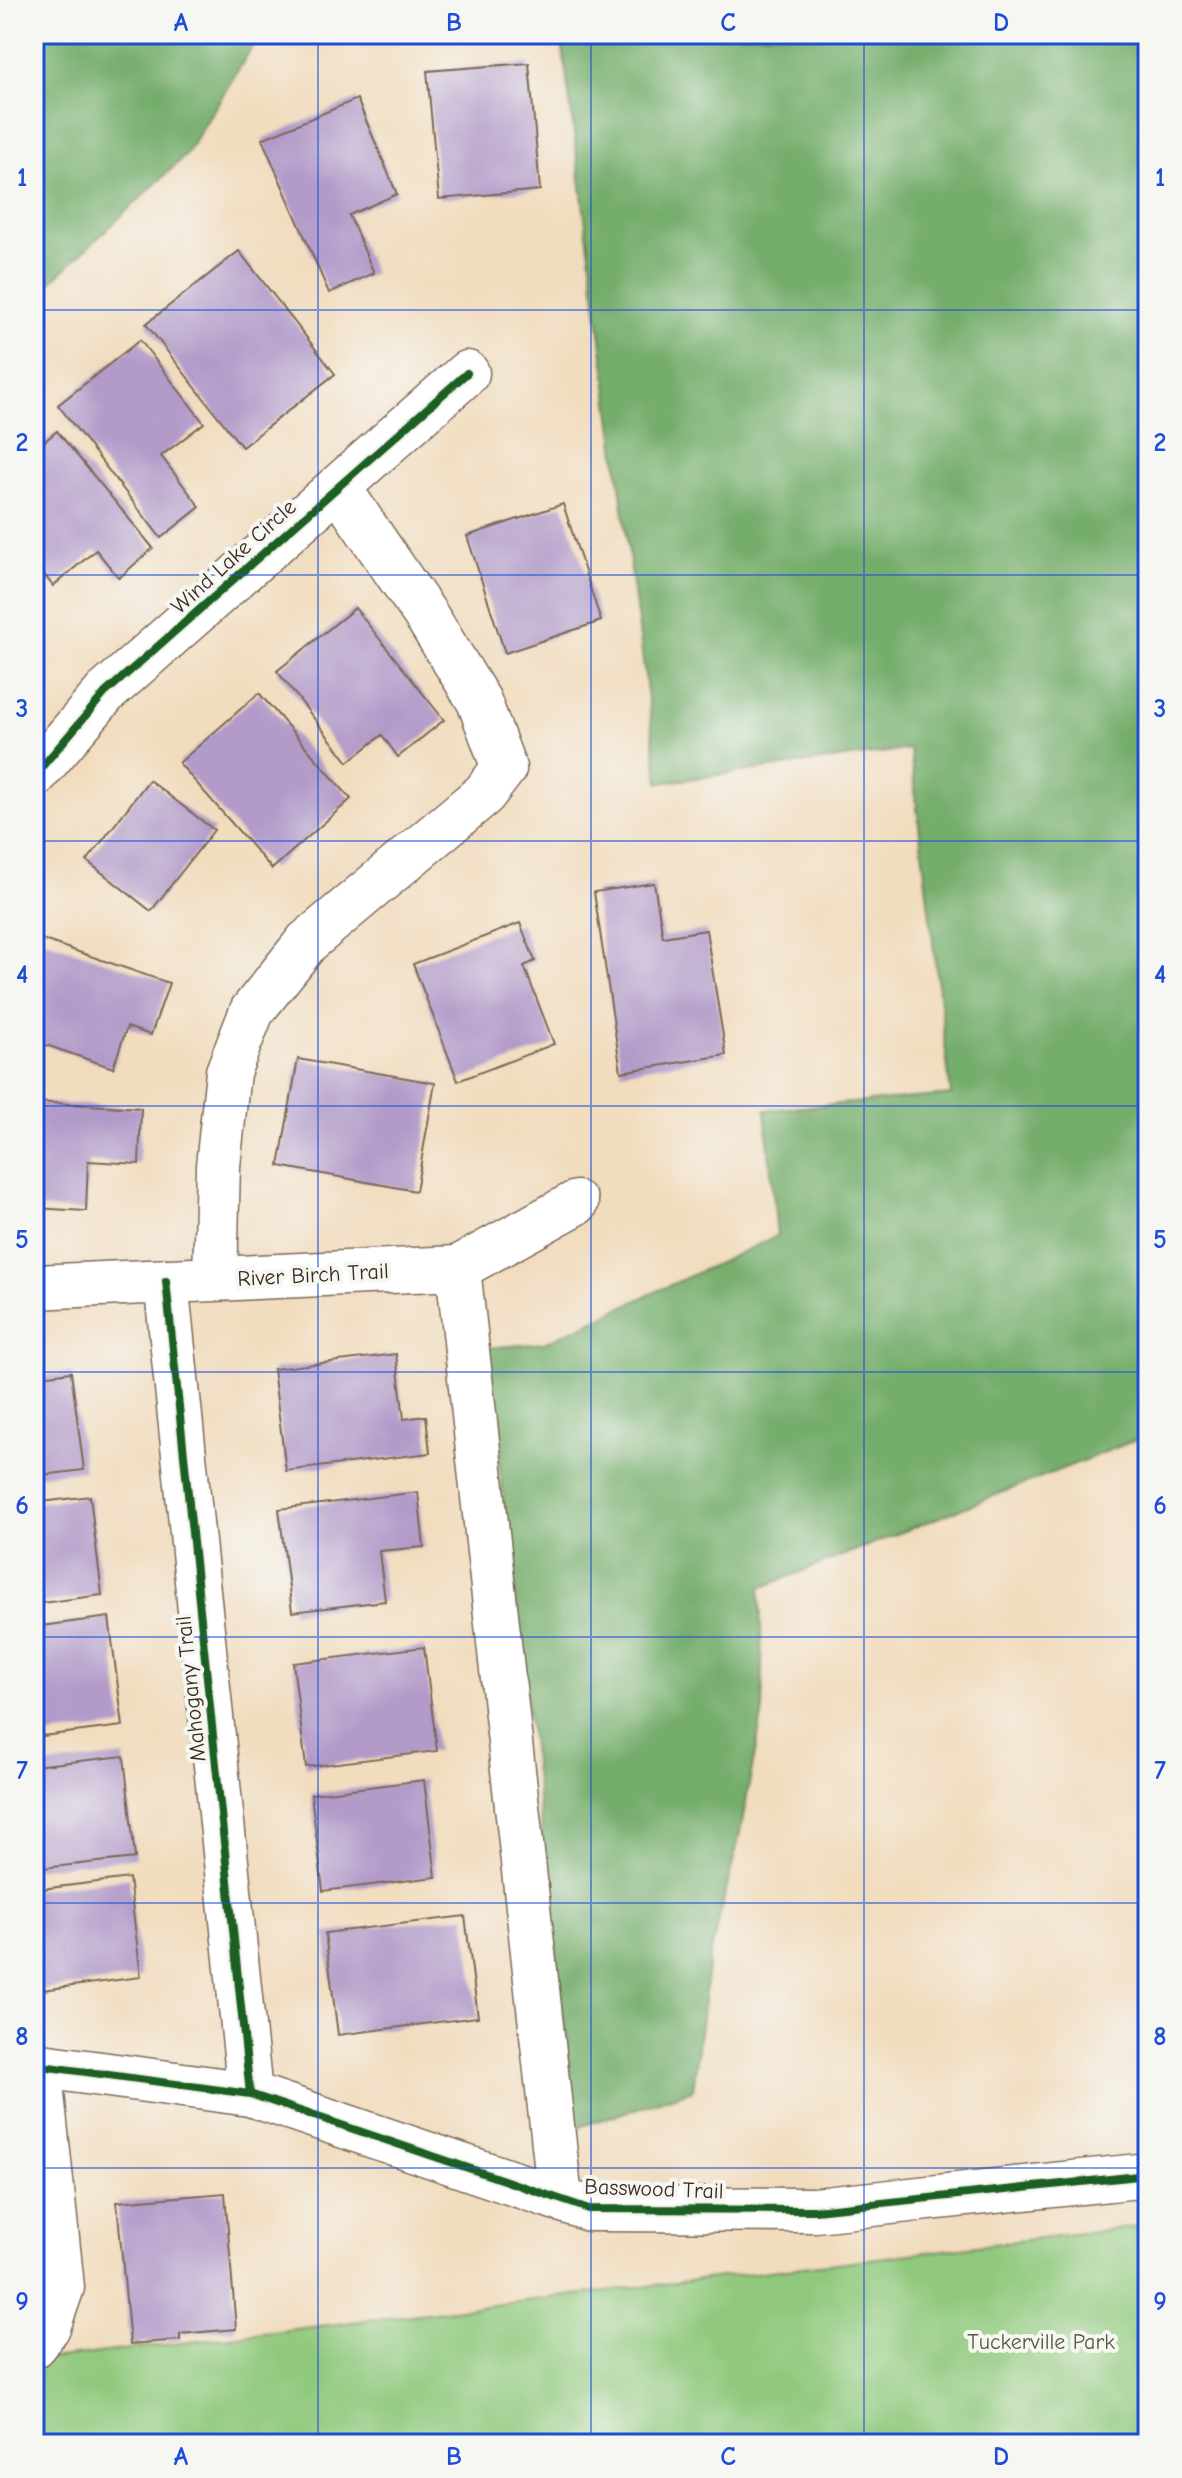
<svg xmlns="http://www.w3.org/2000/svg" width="1182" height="2478" font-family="'Comic Neue',sans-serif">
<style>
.green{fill:#90c97d;stroke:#667a4e;stroke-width:2}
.forest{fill:#74ad6c;stroke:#586c45;stroke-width:2}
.building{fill:#b29bc9}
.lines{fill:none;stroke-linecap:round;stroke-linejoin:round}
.minor-casing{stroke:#7b6856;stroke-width:47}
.minor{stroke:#fff;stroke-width:44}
.cycleway-casing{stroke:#f6f6f2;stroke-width:13}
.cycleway{stroke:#1b5e20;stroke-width:8}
.grid{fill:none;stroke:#1d4ed8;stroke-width:2;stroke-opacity:0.55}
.labels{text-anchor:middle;stroke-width:8;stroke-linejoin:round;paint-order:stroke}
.street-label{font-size:22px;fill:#3b2a1e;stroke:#f6f6f2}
.park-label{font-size:22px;fill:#545a3a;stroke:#f6f6f2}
.neatline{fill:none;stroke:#1d4ed8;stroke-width:3}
.grid-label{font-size:26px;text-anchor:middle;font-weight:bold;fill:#1d4ed8}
</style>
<rect width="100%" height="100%" fill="#f6f6f2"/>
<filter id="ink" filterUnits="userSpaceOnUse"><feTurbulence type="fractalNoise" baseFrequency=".0125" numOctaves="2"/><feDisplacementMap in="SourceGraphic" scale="16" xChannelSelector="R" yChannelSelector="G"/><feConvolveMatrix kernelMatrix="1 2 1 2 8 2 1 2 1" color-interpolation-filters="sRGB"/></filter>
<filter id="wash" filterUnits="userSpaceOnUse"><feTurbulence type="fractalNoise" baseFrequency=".006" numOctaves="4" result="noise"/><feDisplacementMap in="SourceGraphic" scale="32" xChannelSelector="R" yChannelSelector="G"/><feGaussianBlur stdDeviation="1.8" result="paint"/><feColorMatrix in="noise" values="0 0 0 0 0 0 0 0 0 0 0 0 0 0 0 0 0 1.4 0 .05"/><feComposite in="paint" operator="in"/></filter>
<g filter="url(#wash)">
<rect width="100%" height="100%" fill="#f1dcbd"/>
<path class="green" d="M1148,2225V2444H34V2361Z"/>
<path class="forest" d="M34,34H260L186,155L34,298Z
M561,34H1148V1435L760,1588L763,1711L739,1838L709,1959L693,2090L576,2128L486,1348L544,1343L777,1236L765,1110L951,1095L910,749L659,783Z"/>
<g id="blocks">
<path class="building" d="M529,63L540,190L439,199L427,71Z
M357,99L397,194L349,215L374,273L329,293L262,139Z
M239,251L335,374L242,447L146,324Z
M140,340L204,423L161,456L200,507L161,538L58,405Z
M57,431L153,548L119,578L96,550L53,586L34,562V450Z
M563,504L601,621L505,653L467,536Z
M355,608L444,720L398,757L382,735L348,762L277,671Z
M259,693L351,799L272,869L179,763Z
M149,780L214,830L151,911L87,861Z
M654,883L663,937L706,930L726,1055L621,1072L594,892Z
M520,923L535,961L524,966L554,1044L458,1081L413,964Z
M35,937L169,983L151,1035L127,1027L113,1068L34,1041Z
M298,1059L435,1083L416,1191L279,1166Z
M34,1102L141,1108L139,1164L88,1161L86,1211L34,1208Z
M396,1354L404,1419L426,1416L430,1453L286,1471L273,1369Z
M71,1372L84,1470L34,1476V1377Z
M418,1492L424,1547L379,1551L385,1601L292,1612L279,1509Z
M90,1496L102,1595L34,1604V1503Z
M109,1617L123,1726L34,1737V1627Z
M424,1647L437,1751L306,1767L293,1663Z
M124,1756L135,1858L34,1869V1766Z
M424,1780L436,1877L323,1891L311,1794Z
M129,1878L141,1977L34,1991V1890Z
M465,1916L478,2017L338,2035L325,1933Z
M225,2193L236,2329L180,2334V2340L130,2344L117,2202Z"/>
</g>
</g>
<g filter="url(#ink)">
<use href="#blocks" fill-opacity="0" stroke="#7b6856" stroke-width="2"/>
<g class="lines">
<g class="minor-casing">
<path id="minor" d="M34,776L105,693L467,373
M458,1268L560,2199
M215,1279L218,1166L228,1072L252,1011L307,942L484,794L504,768L479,701L427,617L338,487
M166,1281L250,2094
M34,1287L458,1268L576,1203
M34,2065L250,2094L589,2209L815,2210L1148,2175
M34,2345L48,2327L62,2287L39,2065"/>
</g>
<use href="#minor" class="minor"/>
<g class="cycleway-casing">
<path id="cycleway" d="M34,776L105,693L467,373
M166,1281L250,2094
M34,2065L250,2094L589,2209L815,2210L1148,2175"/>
</g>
<use href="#cycleway" class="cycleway"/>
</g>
</g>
<path class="grid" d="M318,34V2444M591,34V2444M864,34V2444M34,310H1148M34,575H1148M34,841H1148M34,1106H1148M34,1372H1148M34,1637H1148M34,1903H1148M34,2168H1148"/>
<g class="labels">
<g class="street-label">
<text transform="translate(233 556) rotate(-42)" y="8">Wind Lake Circle</text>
<text transform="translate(313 1274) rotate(-3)" y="8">River Birch Trail</text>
<text transform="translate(190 1689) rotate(-96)" y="8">Mahogany Trail</text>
<text transform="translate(654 2188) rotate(2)" y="8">Basswood Trail</text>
</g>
<g class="park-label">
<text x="1041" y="2349">Tuckerville Park</text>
</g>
</g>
<rect width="1182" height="2478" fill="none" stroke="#f6f6f2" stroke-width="88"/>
<rect x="44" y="44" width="1094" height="2390" class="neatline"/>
<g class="grid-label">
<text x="181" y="31">A</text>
<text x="454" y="31">B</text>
<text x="728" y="31">C</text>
<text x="1001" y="31">D</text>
<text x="22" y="186">1</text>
<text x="1160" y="186">1</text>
<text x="22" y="451">2</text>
<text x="1160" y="451">2</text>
<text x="22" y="717">3</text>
<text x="1160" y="717">3</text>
<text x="22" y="983">4</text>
<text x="1160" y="983">4</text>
<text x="22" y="1248">5</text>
<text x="1160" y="1248">5</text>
<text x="22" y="1514">6</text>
<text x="1160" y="1514">6</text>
<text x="22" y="1779">7</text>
<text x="1160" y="1779">7</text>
<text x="22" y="2045">8</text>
<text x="1160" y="2045">8</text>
<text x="22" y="2310">9</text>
<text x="1160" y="2310">9</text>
<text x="181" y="2465">A</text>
<text x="454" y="2465">B</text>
<text x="728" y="2465">C</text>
<text x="1001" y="2465">D</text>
</g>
</svg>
